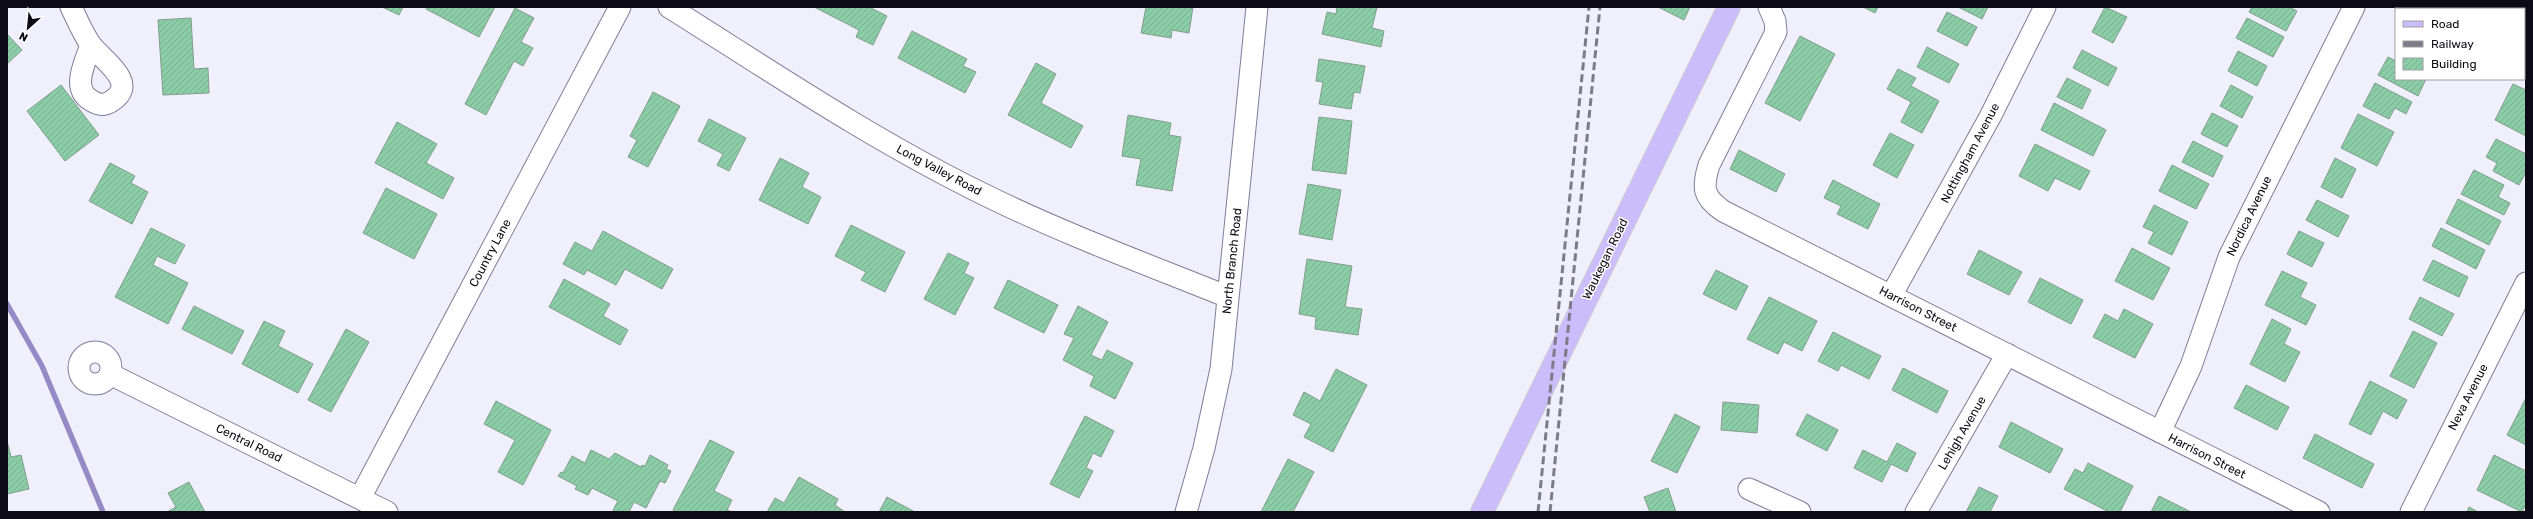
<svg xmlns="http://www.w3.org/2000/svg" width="2533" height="519" font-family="Rubik,sans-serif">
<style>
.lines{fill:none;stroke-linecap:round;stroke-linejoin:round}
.stream{stroke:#958ac5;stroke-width:5.5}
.building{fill:url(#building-hatch);stroke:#7f9e8b}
.minor-casing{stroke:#807c99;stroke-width:23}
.major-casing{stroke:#ceced0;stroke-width:24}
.minor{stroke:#fff;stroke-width:21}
.major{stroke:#cbbcfc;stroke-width:22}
.rail{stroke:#7d7b87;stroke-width:3;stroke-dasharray:8 4;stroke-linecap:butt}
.labels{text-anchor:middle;stroke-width:3;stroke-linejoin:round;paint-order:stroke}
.street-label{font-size:12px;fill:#0c0a14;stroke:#fff}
</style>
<defs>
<pattern id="building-hatch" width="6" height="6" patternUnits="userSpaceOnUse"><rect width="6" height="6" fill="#8bcda7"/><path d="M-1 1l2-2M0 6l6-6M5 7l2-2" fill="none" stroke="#77af8f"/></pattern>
</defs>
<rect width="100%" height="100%" fill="#f0effc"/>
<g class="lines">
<path class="stream" d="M7,304L42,366L103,512"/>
</g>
<path class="building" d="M382,7H403L399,15Z
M427,7H495L479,37L426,9Z
M814,7H869L887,16L873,45L856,37L859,30Z
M1146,7H1193L1189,33L1172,30L1171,38L1141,33Z
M1337,7H1377L1372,28L1384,31L1381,47L1322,34L1327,12L1336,14Z
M1658,7H1690L1684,20Z
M1863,7H1878L1875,13Z
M1958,7H1988L1982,19Z
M2105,7L2127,17L2113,43L2092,32Z
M2252,7H2289L2297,11L2286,31L2249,12Z
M2412,7H2430L2434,9H2411Z
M515,8L534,18L521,42L533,48L523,66L514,61L486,115L465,104Z
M1947,12L1977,27L1967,46L1937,31Z
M191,18L194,69L208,68L209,93L163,95L158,20Z
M2247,18L2284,37L2273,57L2236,38Z
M912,31L967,59L963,66L976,72L965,93L898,58Z
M7,34L22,50L7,64Z
M1800,36L1835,54L1800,121L1765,103Z
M1927,47L1959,64L1949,83L1917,67Z
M2082,50L2117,68L2108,86L2073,68Z
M2238,51L2267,66L2257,86L2228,71Z
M2525,54L2526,55V80L2524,79Z
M2388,57L2396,61V79H2426L2418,96L2378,75Z
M1319,59L1365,66L1360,93L1354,92L1351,109L1319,104L1323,82L1316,81Z
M1036,63L1056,74L1041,103L1083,126L1071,148L1008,115Z
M1898,69L1916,78L1911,86L1939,101L1922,133L1901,122L1911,102L1887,89Z
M2067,78L2091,90L2082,109L2057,97Z
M2375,83L2412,102L2406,114L2395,108L2389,119L2363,106Z
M2513,84L2526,90V136L2495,120Z
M61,85L99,135L65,161L27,111Z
M2231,85L2253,97L2242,118L2220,106Z
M653,92L680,106L648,167L628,157L637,140L630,136Z
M2054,103L2106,130L2093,156L2041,130Z
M2212,113L2238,126L2227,147L2201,134Z
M2358,114L2394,132L2377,166L2341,148Z
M1128,115L1171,123L1169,135L1181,137L1172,191L1136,185L1141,159L1122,156Z
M1319,117L1352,121L1346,174L1312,170Z
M709,119L746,138L729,171L717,165L723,154L698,141Z
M397,122L437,144L426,163L454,178L443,199L375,163Z
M1890,133L1914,145L1897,178L1873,165Z
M2496,139L2526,154V172L2519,185L2493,171L2497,163L2486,157Z
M2193,141L2223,156L2213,177L2182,162Z
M2035,144L2090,171L2080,190L2055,178L2048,191L2019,176Z
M1739,150L1785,174L1776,192L1730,169Z
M780,158L809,173L802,187L821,197L808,224L759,200Z
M2335,158L2356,169L2342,198L2321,187Z
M110,163L135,176L131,183L148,192L132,224L89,201Z
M2172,165L2209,184L2196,209L2159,191Z
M2474,170L2504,185L2498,197L2510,203L2504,215L2461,194Z
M1833,180L1880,204L1868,229L1837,214L1841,206L1824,198Z
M1308,184L1341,190L1332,240L1299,234Z
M386,188L437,214L414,259L363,233Z
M2458,199L2501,221L2489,245L2446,223Z
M2317,200L2349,216L2338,237L2306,220Z
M2154,205L2188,222L2172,255L2148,243L2154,232L2143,227Z
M851,225L905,252L885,292L861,280L866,272L835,256Z
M151,228L185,245L175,264L157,256L153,265L188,283L168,324L115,297Z
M2441,228L2485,250L2476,269L2432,246Z
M603,231L673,269L662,289L625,269L616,285L587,270L584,275L563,264L575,242L592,251Z
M2299,231L2324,243L2312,267L2287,254Z
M2132,248L2170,268L2153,300L2115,281Z
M1979,250L2022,272L2009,295L1967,274Z
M948,253L969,263L964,273L974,278L955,315L924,299Z
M1307,259L1352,266L1345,307L1362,309L1358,335L1315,329L1316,317L1299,314Z
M2433,260L2468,277L2459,297L2423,280Z
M1716,270L1748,286L1736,310L1703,294Z
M2282,271L2307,283L2300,297L2316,305L2306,325L2265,305Z
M2040,278L2083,300L2071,324L2028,302Z
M564,279L610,304L603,316L628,330L620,345L549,307Z
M1008,280L1058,305L1044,333L994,308Z
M1769,297L1817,321L1802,351L1784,342L1778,354L1747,339Z
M2420,297L2454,314L2442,336L2409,319Z
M194,306L244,331L232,354L182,329Z
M1078,306L1108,322L1091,355L1102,360L1107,350L1133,363L1115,399L1090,386L1094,376L1063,360L1074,338L1064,334Z
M2124,309L2153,324L2135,358L2093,337L2105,314L2118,321Z
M2272,319L2291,329L2284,344L2300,352L2285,382L2250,364Z
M264,321L285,331L278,346L313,364L298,393L242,364Z
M346,329L369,342L331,412L308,400Z
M2413,331L2437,343L2414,388L2390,376Z
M1833,332L1881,356L1869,379L1841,365L1838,371L1818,361Z
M1903,368L1948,391L1937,413L1892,390Z
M1336,369L1367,385L1333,452L1304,437L1311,424L1293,415L1304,392L1320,401Z
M2370,381L2407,400L2397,419L2383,411L2371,435L2349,424Z
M2246,385L2289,407L2277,430L2234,408Z
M2526,398V445L2507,435Z
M496,401L551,430L523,485L498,472L515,440L484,424Z
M1723,402L1759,405L1757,433L1721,430Z
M1675,414L1700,427L1677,473L1651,461Z
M1807,414L1838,430L1827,451L1796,435Z
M1085,416L1114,431L1101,457L1093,453L1086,468L1093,471L1079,498L1050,484Z
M2011,422L2063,449L2050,473L1999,447Z
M2315,434L2374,464L2362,488L2303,458Z
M710,440L734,452L714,491L732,500L727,510L732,512H676L673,510Z
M7,441L11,457L21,455L29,489L7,494Z
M1897,443L1916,453L1907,472L1891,464L1882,482L1854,468L1863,450L1887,462Z
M591,450L609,459L615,453L641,467L642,465L645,466L650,455L668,465L666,469L671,471L665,483L660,481L646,508L634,502L629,512H616L613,510L618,501L592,488L588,495L575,489L577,486L558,476L561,472L563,473L572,456L585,463Z
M2494,455L2526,471V504L2522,512L2477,490Z
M1288,459L1314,472L1293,512H1261Z
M2088,463L2133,486L2120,512H2109L2064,489L2075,469L2083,473Z
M799,477L838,499L835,505L845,512H767L775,498L784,503Z
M189,482L205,512H167L176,507L168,493Z
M1979,487L1998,496L1990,512H1966Z
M1668,488L1676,512H1650L1644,497Z
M2159,496L2191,512H2151Z
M887,497L915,512H879Z
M2469,507L2478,512H2467Z"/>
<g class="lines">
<g class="minor-casing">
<path id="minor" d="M71,7C77,19 83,34 91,45C101,59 139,82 113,100C108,104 101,106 96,103C69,92 84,65 91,45
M669,7C772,72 873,140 983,194C1062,233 1146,264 1228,297
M1769,7L1775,21L1776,32L1709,165C1702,188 1703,197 1723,211L2319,512
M2509,7L2513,9
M1891,296L1990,117L2045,7
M79 368a16 16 0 1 1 32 0a16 16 0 1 1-32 0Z
M110,374L387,512
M2160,432L2191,366L2229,257L2354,7
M1749,489L1800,512
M360,498L620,7
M1186,512L1204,448L1221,369L1257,7
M1916,512L2007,354
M2411,512L2526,283"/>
</g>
<g class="major-casing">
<path id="major" d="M1482,512L1729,7"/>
</g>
<use href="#minor" class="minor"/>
<use href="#major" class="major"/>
<path class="rail" d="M1538,512L1589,7
M1550,512L1600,7"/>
</g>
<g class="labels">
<g class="street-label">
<text transform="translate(1970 153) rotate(-62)" y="4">Nottingham Avenue</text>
<text transform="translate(939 170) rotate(28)" y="4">Long Valley Road</text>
<text transform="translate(2249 216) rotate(-64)" y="4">Nordica Avenue</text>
<text transform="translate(490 253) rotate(-62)" y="4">Country Lane</text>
<text transform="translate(1605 259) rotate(-64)" y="4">Waukegan Road</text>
<text transform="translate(1232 261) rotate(-84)" y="4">North Branch Road</text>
<text transform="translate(1918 309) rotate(27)" y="4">Harrison Street</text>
<text transform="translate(2468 397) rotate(-63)" y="4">Neva Avenue</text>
<text transform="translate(1962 433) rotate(-60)" y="4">Lehigh Avenue</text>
<text transform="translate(249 443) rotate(26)" y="4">Central Road</text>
<text transform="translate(2207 456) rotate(27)" y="4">Harrison Street</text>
</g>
</g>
<rect width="2533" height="519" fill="none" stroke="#0c0a14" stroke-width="16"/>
<rect x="2395" y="8" width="130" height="72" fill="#ffffff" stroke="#9e9da1"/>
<rect x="2403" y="21" width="20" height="6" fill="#cbbcfc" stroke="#9e9da1"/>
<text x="2431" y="28" font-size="12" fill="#0c0a14">Road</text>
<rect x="2403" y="41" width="20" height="6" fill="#7d7b87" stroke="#9e9da1"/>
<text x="2431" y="48" font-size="12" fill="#0c0a14">Railway</text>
<rect x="2403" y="58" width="20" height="12" fill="url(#building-hatch)" stroke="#9e9da1"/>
<text x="2431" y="68" font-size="12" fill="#0c0a14">Building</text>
<g transform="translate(28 28) rotate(207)" stroke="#ffffff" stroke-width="3" paint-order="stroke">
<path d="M0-3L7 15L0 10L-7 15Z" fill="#0c0a14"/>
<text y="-6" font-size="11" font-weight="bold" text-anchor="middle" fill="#0c0a14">N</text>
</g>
</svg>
